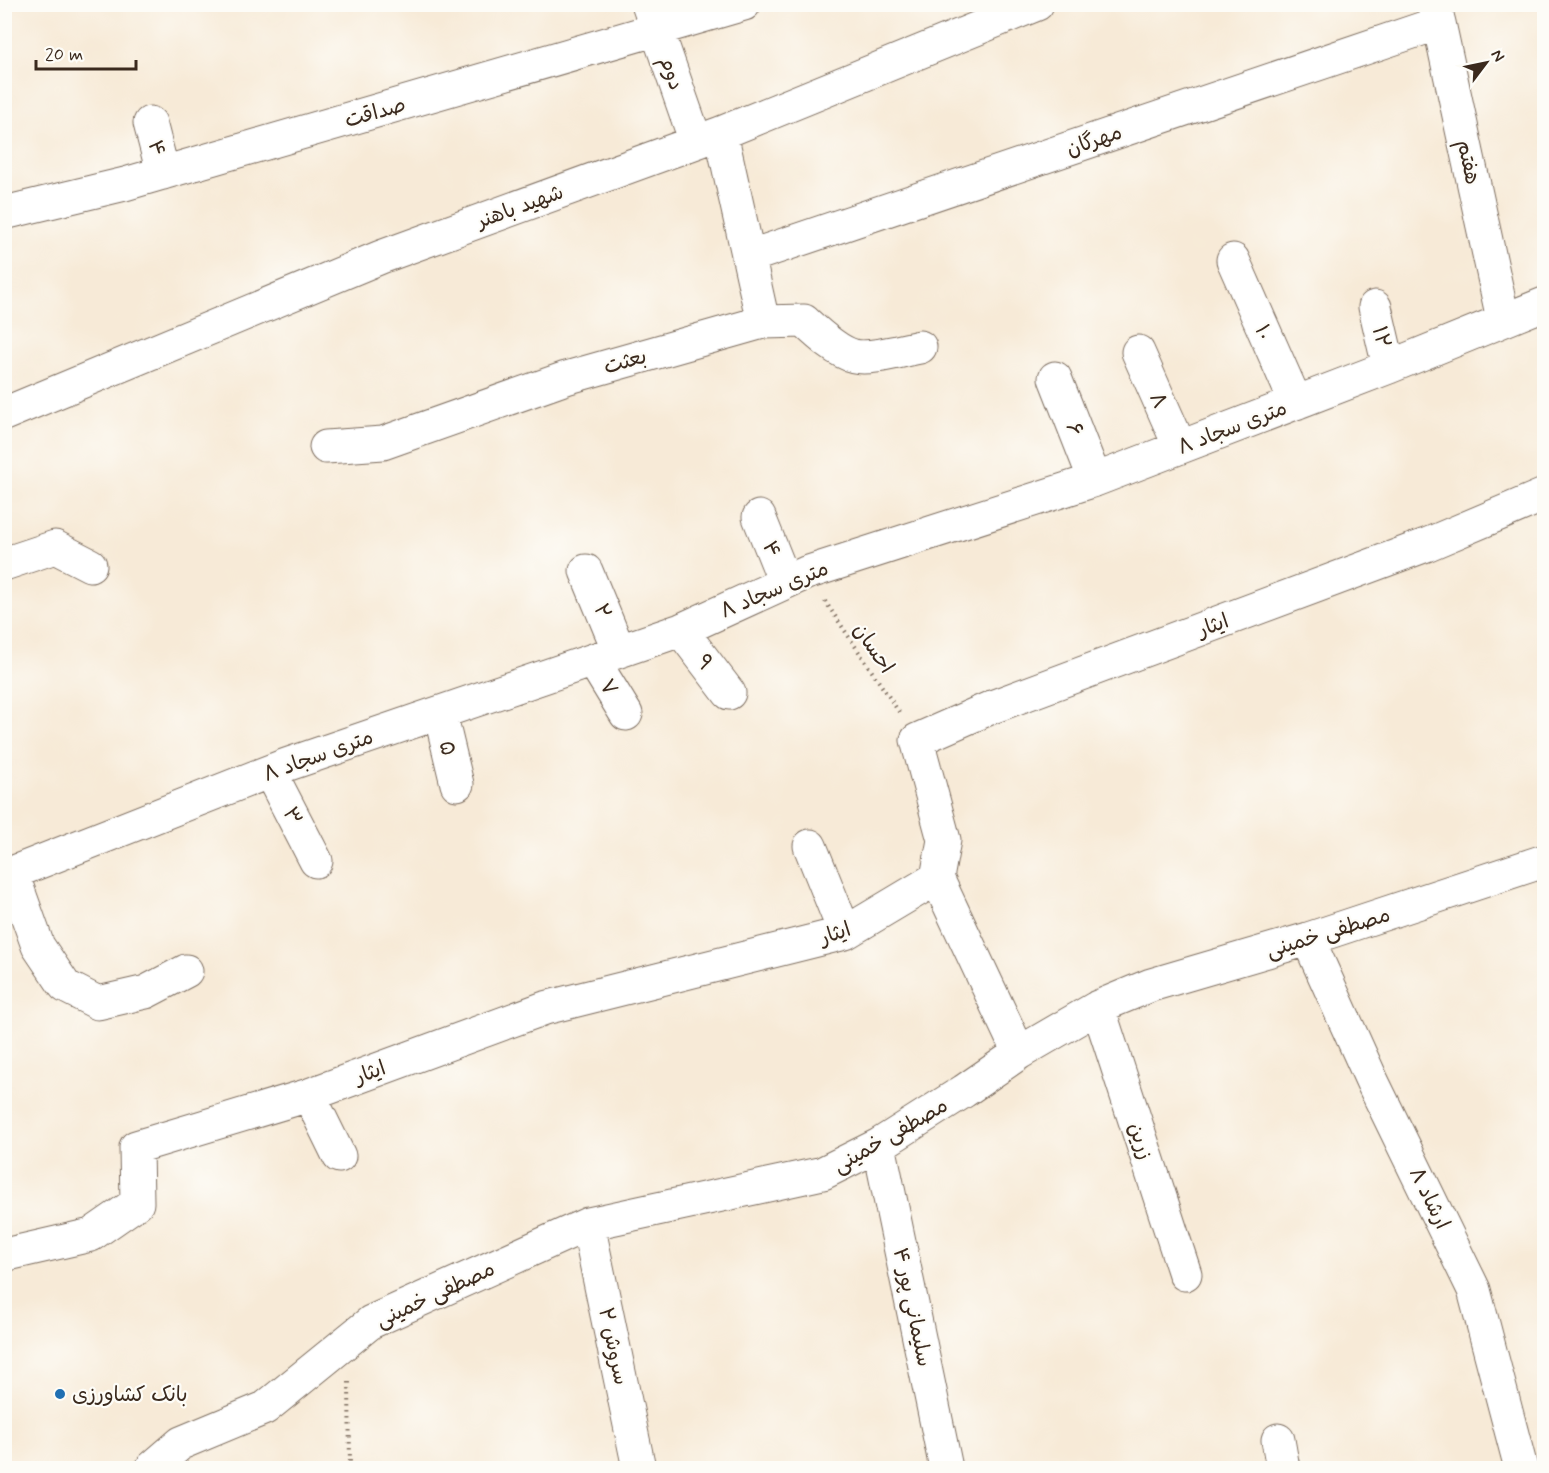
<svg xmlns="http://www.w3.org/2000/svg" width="1549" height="1473" font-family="Mynerve,'Playpen Sans Arabic',sans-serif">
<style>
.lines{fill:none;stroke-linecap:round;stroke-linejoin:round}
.minor-casing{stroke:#7d6d5f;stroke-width:35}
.path{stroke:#7d6d5f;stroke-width:4;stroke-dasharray:1.5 4.5;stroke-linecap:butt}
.minor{stroke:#fff;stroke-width:33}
.poi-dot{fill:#1f6fb2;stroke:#fdfcf7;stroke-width:2}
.labels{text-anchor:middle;stroke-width:4.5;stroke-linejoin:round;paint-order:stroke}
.street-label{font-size:21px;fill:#3b2a1e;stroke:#fdfcf7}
.poi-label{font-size:21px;fill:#3b2a1e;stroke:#fdfcf7;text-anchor:start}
</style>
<rect width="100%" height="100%" fill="#fdfcf7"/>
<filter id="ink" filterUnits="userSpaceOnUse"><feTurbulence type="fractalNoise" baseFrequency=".0167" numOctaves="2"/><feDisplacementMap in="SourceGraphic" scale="12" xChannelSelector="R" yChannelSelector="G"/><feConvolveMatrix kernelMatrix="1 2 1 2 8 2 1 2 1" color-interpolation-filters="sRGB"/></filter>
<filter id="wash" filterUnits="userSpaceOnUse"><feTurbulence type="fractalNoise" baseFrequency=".008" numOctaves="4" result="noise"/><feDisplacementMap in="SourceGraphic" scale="24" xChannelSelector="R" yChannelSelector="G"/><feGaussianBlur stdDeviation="1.35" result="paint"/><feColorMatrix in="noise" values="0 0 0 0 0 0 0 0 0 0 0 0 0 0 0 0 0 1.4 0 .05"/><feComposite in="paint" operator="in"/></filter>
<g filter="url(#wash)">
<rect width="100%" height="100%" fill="#f7ead7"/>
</g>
<g filter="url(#ink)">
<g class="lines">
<g class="minor-casing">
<path id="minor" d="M648,4L696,142
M1434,4L1439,23L1503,319
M150,123L163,173
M721,133L763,322
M4,213L125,184L744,4
M748,257L1439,23
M1233,260L1296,403
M1375,307L1389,367
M1138,352L1180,447
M1055,378L1095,480
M4,414L381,257L721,133L1037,4
M326,447L383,443L566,378L763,322L804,321C816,332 837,352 854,356C871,360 902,350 920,347
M759,517L785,582
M4,564L55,547L90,565
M586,571L619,651
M681,630L729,693
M593,660L626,714
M440,713L457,784
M270,772L316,861
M810,846L845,933
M12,873L38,946L65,986L98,1003L146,992L186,971
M4,876L286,765L681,630L806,573L1095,480L1389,367L1544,304
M937,878L1019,1053
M1308,939L1373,1083L1474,1290L1521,1468
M1098,1007L1185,1274
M309,1095L339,1156
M879,1145L946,1468
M588,1224L639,1468
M4,1255L91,1235L137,1203L136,1147L309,1095L545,1008L845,933L937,878L944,840L917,740L992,707L1426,545L1544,495
M1278,1440L1283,1468
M152,1468L181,1443L265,1408L371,1322L588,1224L823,1173L879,1145L964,1091L1019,1053L1098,1007L1151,985L1308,939L1544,861"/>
</g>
<path class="path" d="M825,601L899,712
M349,1382L350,1468"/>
<use href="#minor" class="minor"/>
</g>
</g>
<circle class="poi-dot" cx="60" cy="1394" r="6"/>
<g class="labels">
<g class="street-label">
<text transform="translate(672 73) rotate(71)" y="7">دوم</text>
<text transform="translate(375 112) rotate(-16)" y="7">صداقت</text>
<text transform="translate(1094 140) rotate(-19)" y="7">مهرگان</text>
<text transform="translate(157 148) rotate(75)" y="7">۴</text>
<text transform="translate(1469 162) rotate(78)" y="7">هفتم</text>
<text transform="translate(520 206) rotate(-20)" y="7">شهید باهنر</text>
<text transform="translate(1264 332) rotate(66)" y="7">۱۰</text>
<text transform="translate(1382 337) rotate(76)" y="7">۱۲</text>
<text transform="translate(625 361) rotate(-16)" y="7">بعثت</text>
<text transform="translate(1159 400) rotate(66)" y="7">۸</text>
<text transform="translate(1232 427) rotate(-21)" y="7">۸ متری سجاد</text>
<text transform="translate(1075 429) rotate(69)" y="7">۶</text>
<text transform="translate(772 549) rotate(68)" y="7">۴</text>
<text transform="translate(774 589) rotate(-23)" y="7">۸ متری سجاد</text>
<text transform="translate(603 611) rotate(67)" y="7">۲</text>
<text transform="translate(1213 625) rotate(-20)" y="7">ایثار</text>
<text transform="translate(874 648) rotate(56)" y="7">احسان</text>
<text transform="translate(705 662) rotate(53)" y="7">۹</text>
<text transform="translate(609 687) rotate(59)" y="7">۷</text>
<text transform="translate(448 748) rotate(77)" y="7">۵</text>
<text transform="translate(318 755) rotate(-20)" y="7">۸ متری سجاد</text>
<text transform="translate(293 816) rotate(63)" y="7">۳</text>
<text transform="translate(1328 932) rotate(-17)" y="7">مصطفی خمینی</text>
<text transform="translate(835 933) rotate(-19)" y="7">ایثار</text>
<text transform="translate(370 1072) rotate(-20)" y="7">ایثار</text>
<text transform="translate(890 1135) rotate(-30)" y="7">مصطفی خمینی</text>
<text transform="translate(1141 1141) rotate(72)" y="7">زرین</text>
<text transform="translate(1430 1198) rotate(64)" y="7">ارشاد ۸</text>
<text transform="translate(435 1294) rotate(-25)" y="7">مصطفی خمینی</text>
<text transform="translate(913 1307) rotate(78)" y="7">سلیمانی پور ۴</text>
<text transform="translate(614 1346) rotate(78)" y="7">سروش ۲</text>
</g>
<g class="poi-label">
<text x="72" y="1401">بانک کشاورزی</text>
</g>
</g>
<rect width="1549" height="1473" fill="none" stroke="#fdfcf7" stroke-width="24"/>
<g transform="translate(1486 63) rotate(58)" stroke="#fdfcf7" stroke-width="4.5" paint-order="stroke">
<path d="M0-4.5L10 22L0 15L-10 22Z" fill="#3b2a1e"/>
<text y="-9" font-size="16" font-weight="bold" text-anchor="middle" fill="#3b2a1e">N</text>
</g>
<path d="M36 60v9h100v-9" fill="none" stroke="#3b2a1e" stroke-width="3"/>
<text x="45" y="60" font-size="18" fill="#3b2a1e" stroke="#fdfcf7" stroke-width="4.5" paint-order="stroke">20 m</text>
</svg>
